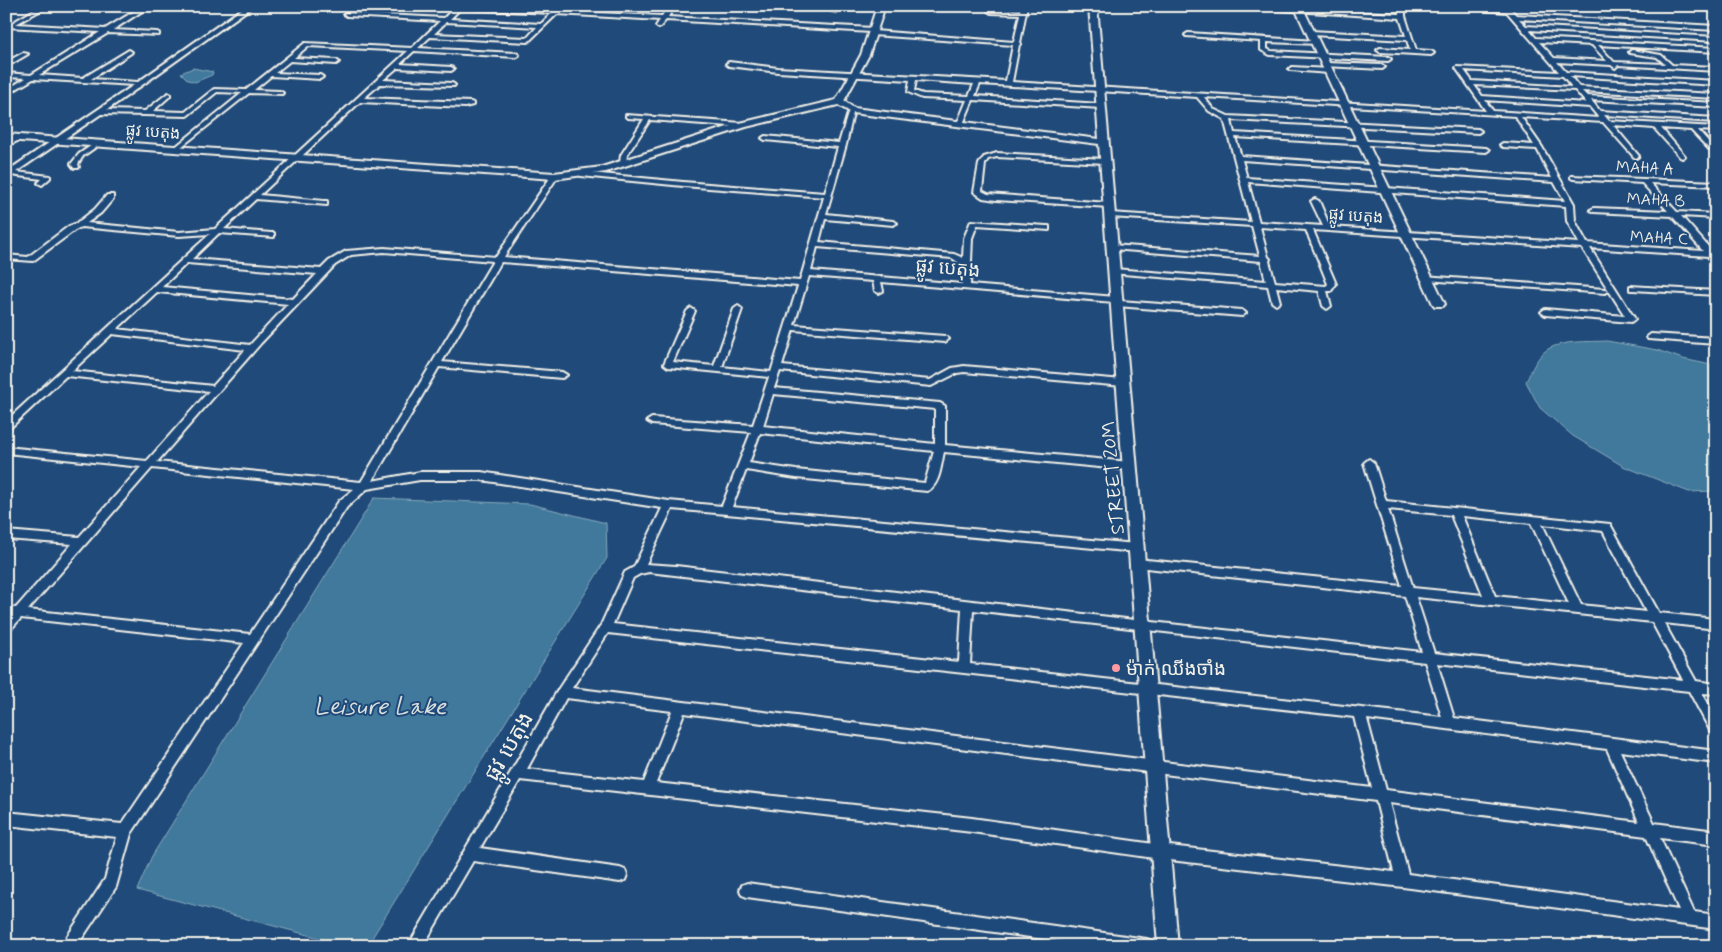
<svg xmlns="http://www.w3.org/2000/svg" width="1722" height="952" font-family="Mynerve,'Noto Sans Khmer',sans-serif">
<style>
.water{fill:#41799c;stroke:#89a9ba}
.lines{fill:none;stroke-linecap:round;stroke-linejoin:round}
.minor-casing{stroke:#f4f1e8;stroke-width:4}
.tertiary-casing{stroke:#f4f1e8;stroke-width:4}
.minor{fill:#1f4a7a;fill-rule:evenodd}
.tertiary{fill:#1f4a7a;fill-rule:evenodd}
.poi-dot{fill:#ff9aa2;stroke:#1f4a7a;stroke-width:2}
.labels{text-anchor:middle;stroke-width:4;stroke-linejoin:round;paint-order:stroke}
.far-street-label{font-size:16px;fill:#f4f1e8;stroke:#1f4a7a}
.street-label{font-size:19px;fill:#f4f1e8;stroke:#1f4a7a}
.poi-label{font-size:19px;fill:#f4f1e8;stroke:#1f4a7a;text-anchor:start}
.near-street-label{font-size:22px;fill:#f4f1e8;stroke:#1f4a7a}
.near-water-label{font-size:24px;font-style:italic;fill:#d9dfdd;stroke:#1f4a7a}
</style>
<rect width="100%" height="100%" fill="#1f4a7a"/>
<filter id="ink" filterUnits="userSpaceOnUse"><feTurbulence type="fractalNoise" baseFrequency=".02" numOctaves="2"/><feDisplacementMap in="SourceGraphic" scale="10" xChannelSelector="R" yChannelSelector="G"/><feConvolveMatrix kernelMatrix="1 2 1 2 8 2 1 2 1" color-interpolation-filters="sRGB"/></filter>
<g filter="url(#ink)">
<path class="water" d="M193,68L213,72L212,75L195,82L188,80L181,73Z
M1607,341L1657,350L1683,359L1716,366V491L1689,492L1623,466L1573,436L1540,408L1526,382C1531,371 1537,356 1548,349C1563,340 1590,342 1607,341Z
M374,498L530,504L606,523L607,558L367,946H350L137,890L152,856Z"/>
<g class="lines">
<g class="minor-casing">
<path id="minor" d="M41,6H48L16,24L105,29L143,6H150L113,30L157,32L159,33V35L108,33L39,75L83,78L129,50L132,52L131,53L91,79L138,82L246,6H253L107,110L145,111L168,93L170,94V96L153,111L185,112L214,89L246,90L305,43L412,48L440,21L347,16L344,14L345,13L444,18L454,8L438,6H477L555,10L558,6H564L560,11L662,16L669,6H675L668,17L873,28L876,30L874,31L1014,42L1020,14L991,13L988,11L991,9L1020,11L1021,6H1027L1020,43L1021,44L1019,45L1012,82L1486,111L1456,68L1457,67L1559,72L1507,12L1434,6L1504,8L1502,6H1508L1516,15L1716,26V30L1519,19L1526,26L1716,37V41L1529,30L1536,38L1716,48V52L1598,45L1614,62L1665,64L1657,57L1630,53L1629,52L1632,50L1661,55L1672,65L1716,67V71L1618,65L1615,68L1611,65L1557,62L1566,72L1716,81V85L1570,76L1579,87L1716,94V98L1582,91L1587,96L1716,103V107L1591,100L1600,111L1716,118V122L1604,115L1609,121L1716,127V131L1698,130L1713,147V149H1709L1691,130L1661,128L1685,156L1682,158L1680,157L1654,128L1613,125L1638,155L1639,156L1636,158L1634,157L1603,122L1521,117L1542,147L1574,204L1575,221L1587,243L1703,251L1672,216L1594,212L1590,210L1594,208L1668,211L1642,183L1573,179L1571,178V176L1716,182V186L1650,183L1677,212L1716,214V218L1681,216L1712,251L1716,252L1715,258H1709L1708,256L1590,248L1635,319L1631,322L1545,315L1541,312L1545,309L1625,316L1582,248L1313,230L1336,284L1331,291H1327L1331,306L1327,309L1323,306L1319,291L1276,287L1280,302L1276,305L1272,302L1268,286L1111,273L1110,271L1114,269L1266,281L1261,261L1112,249L1108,247L1112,245L1260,256L1252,226L1110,217L1106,215L1110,213L1251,222L1224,119L1209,111L1197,97L980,84L975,96L1101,104L1104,106L1101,108L973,100L963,124L960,126L957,124L967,100L922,98L908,92L910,80L778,72L729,66L726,64L729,62L778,68L1006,81L1013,45L872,35L869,33L871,32L666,20L659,28L656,26L660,20L557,14L528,42L430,37L418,48L516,53L519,55L516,57L414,51L400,64L451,67L454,69L451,71L397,68L383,80L452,83L455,85L454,86L380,84L364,98L471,102L473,103V105L465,107L360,102L260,195L324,201H327V205L256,199L224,229L271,233H274V237L219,233L192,259L321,269L329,261L346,251L384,248L496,257L552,175L554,174L558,176L504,257L800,281L824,197L683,186L581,176L577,174L581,172L683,182L825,193L838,147L765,140L762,138L765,136L839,143L849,110L854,109L846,145L826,214L893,221L897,223L893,225L825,219L819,242L954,254L963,258L964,238L971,221L1046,226H1049V230L977,225L972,238L970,285L1116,297L1119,298L1120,301L1242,310L1246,313L1242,316L1117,306L1114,305L1113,302L881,282L883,291L879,293L875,291L873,281L809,276L794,325L945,336L949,339L945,342L793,330L782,366L930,380L952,368L964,366L1123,380L1128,383L1123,386L964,372L957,373L931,386L780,371L774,388L940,403L945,406V445L1130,462L1135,466L1130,470L944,452C941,464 940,486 927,491L796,478L746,470L732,507L1136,544L1140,545L1141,548L1140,551L1136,552L672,509L646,564L676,566L1143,621L1422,652L1405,596L1137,567L1133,566L1132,563L1133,560L1137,559L1402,586L1364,463L1369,459L1374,463L1386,501L1610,524L1659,613L1716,619V629L1664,623L1696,681L1716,684V694L1702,693L1716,717V736L1712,734L1689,691L1437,663L1454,718L1716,751V763L1620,751L1654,823L1716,831V845L1660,838L1694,912L1716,915V929L1403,887L1161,859L972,832L520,780L480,848L620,868L625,870L627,875L625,880L620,882L473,861L423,946H408L512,770L559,688L601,625L625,572L634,567L662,508L481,480H420L367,489L347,507L131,834L116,887L77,946H61L105,879L117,837L6,825V812L122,824L244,643L21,618L10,630L6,632V619L8,617H6V607L16,608L72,544L6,539V531L79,537L141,467L6,453V447L147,461L209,391L66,376L9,429L6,430V421L210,234L179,236L81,227L75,230L33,261L6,259V255L28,257L69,226L77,223L95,209L107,195H113V199L101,213L87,223L179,232L215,229L408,51L308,46L294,58L336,60L339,62L336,64L290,61L275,73L320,75L323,77L320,79L271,76L254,90L280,91L283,93L282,94L249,93L176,151L173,149L174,148L242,93L217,92L187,116L101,114L16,172L50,176V178L42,185L38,183L42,179L10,175L6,177V172L134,85L33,79L6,95V90L26,78L6,77V73L31,75L100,32L6,27V23L10,24ZM460,9L552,13L541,24L450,19ZM446,22L537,27L527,38L434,34ZM1539,42L1592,45L1607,61L1554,58ZM1464,70L1563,76L1572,87L1472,81ZM916,80L974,84L969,96L923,94L914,91ZM1474,85L1575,90L1586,103L1482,96ZM1204,97L1515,116L1534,145L1503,143L1500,145L1503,147L1537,149L1552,178L1241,156L1235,137L1486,152L1489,150L1486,148L1234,133L1231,120L1478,133L1481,131L1478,129L1228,116L1213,109ZM1485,100L1590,107L1599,118L1493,111ZM1242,160L1554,182L1565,201L1247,178ZM1248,182L1566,206L1567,221L1579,243L1330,227L1319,201L1315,199L1311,201L1323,226L1259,222ZM1260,227L1306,230L1328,284L1326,286L1275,282L1269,261L1270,259L1268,257ZM817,247L952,258L962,265L963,273L962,284L811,271ZM384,252L493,261L361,482L157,462L261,343L335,265L351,255ZM501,262L798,286L771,372L722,367L742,309L738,306L734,309L714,366L673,362L695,311L691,308L687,311L664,364L668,367L769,377L753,425L652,418L647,421L652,424L751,432L722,506L669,501L481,472H420L372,481L439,367L562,378L567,375L562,372L442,362ZM187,263L317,274L293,299L162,287ZM157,292L288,304L250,345L117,329ZM112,334L245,350L213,386L72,371ZM773,394L935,409V444L763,426ZM760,433L934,451L925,483L796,470L749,463ZM152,468L354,489L339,501L250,634L28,610ZM1388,509L1451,515L1483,595L1413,588ZM1462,516L1531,523L1569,604L1495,596ZM1542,524L1603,531L1646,612L1581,605ZM649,572L962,609L959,662L613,624L633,578L640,574ZM1416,597L1652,622L1683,680L1434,653ZM973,610L1425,662L1442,717L970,664ZM608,633L1354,717L1372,788L572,688ZM566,698L672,711L644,782L527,769ZM684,713L1376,801L1394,872L1161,845L972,818L656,783ZM1367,719L1607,749L1639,822L1386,790ZM1389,803L1646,836L1679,910L1408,874Z
M833,6H839L836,12L831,11Z
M1219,6H1256L1399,14V6H1405V16L1416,50L1431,51L1434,53L1431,55L1380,52L1377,50L1380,48L1410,50L1407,40L1311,35L1308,33L1311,31L1406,36L1400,18Z
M1647,6L1716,7V11L1650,8Z
M1188,33L1316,41L1319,43L1318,44L1267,42V49L1271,51L1388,57L1391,59L1388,61L1270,55L1261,50V41L1186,36L1185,35Z
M23,53L28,54L6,67V62Z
M1326,63L1382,65L1385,67L1382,69L1324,66L1323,65Z
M1292,67L1329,69L1332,71L1329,73L1290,70L1289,69Z
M626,115L743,123L746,125L743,127L650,120L627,155L626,163L623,165L620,163L621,155L644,119L628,118L626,117Z
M19,136L22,138L21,139L6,147V142Z
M95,143L100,144L83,156L78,164L79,167L78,168H74L71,164L79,154Z
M997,153L1105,159L1108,161L1105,163L997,157L988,159L985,164L982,191L988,194L1109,203L1113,205L1109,207L996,200L983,198L974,192L979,164L984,157Z
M1423,276L1605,289L1609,291L1605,293L1426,280H1423Z
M1630,286L1716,291V295L1633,290H1630Z
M1651,334L1716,338V344L1648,339L1647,337Z
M747,883L1147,939L1152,941L1154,946H1093L747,897L742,895L740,890L742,885Z"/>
</g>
<g class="tertiary-casing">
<path id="tertiary" d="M877,6H885L869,55L844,101L854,108L1099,139L1089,6H1097L1178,946H1158L1099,144L852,113L838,105L746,127L606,172L554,179L6,140V134L554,173L602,167L740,123L836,100L861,55Z
M1294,6H1302L1445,304L1443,306H1435L1433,304Z"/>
</g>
<use href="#minor" class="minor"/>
<use href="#tertiary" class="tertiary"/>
</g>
</g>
<circle class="poi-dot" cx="1116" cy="668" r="5"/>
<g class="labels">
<g class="far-street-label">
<text transform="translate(153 131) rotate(4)" y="6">ផ្លូវ បេតុង</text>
<text transform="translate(1645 167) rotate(3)" y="6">MAHA A</text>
<text transform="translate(1656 199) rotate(3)" y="6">MAHA B</text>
<text transform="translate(1356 215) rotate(4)" y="6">ផ្លូវ បេតុង</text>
<text transform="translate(1659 237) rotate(3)" y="6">MAHA C</text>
</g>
<g class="street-label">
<text transform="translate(948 267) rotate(5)" y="7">ផ្លូវ បេតុង</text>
<text transform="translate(1112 478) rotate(-95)" y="7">STREET 20M</text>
</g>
<g class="poi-label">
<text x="1126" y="675">ម៉ាក់ ឈីងចាំង</text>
</g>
<g class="near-street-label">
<text transform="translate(508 746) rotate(-60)" y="8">ផ្លូវ បេតុង</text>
</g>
<g class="near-water-label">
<text x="380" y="714">Leisure Lake</text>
</g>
</g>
<rect width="1722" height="952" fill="none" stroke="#1f4a7a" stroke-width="25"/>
<rect x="12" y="12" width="1697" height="927" fill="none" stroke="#f4f1e8" stroke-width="2" filter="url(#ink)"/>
</svg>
